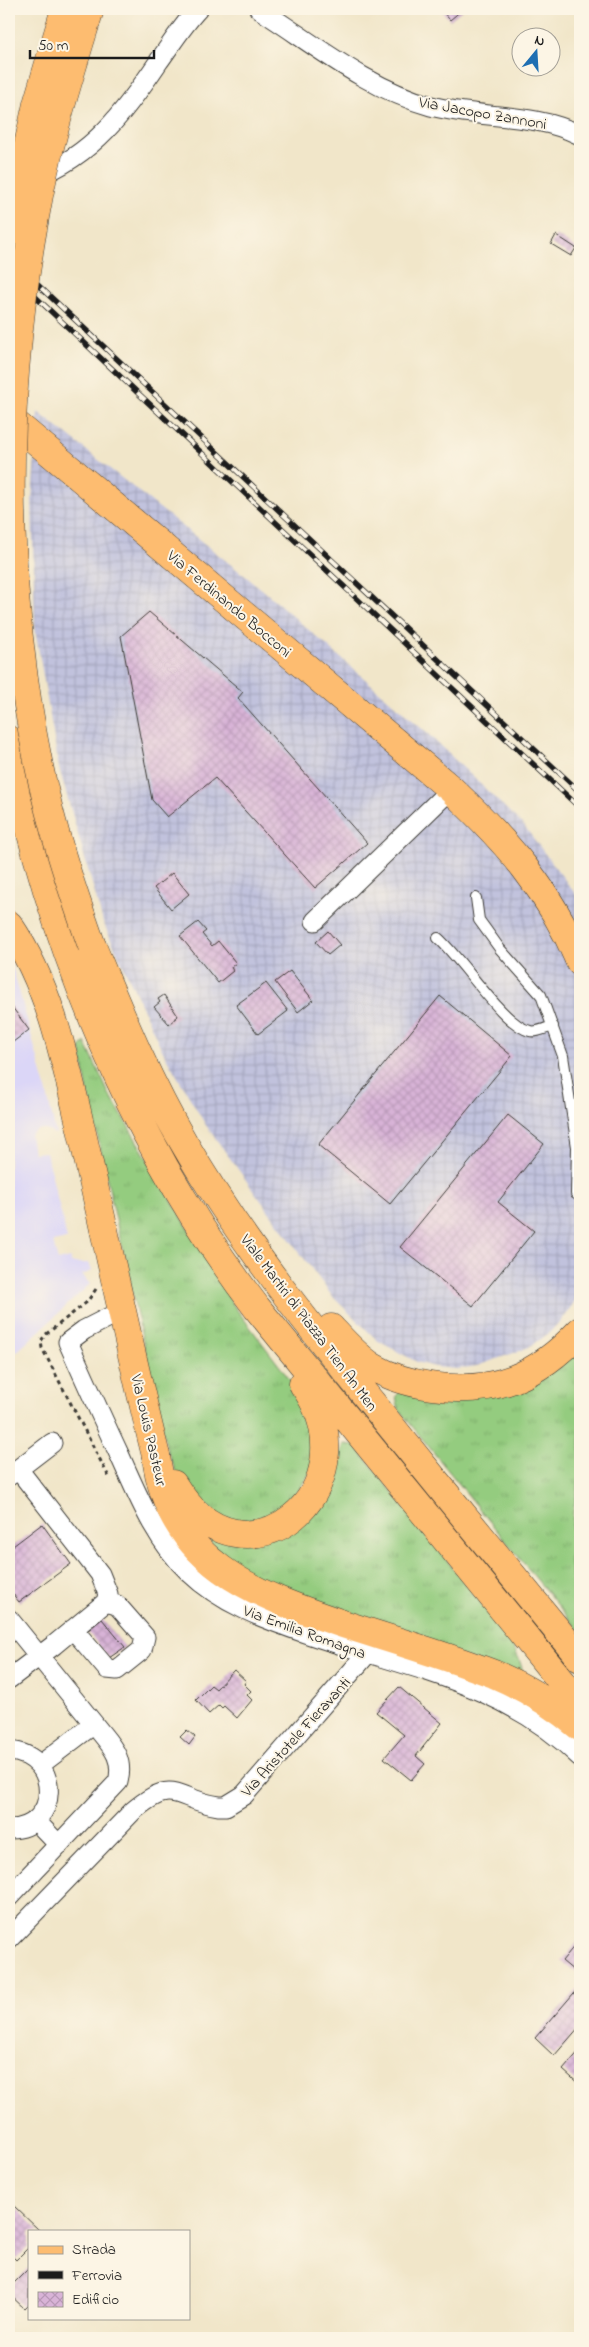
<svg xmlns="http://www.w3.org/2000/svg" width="589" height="2347" font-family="'Indie Flower',sans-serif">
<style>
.built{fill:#dbd6f7}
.industrial{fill:url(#industrial-grid)}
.grass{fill:url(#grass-tufts);stroke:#58744e}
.building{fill:url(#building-cross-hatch)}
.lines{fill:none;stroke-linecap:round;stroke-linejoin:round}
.lane-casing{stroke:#3c3a36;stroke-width:12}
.street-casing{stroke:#3c3a36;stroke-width:21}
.primary-casing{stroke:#3c3a36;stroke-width:29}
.highway-casing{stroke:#3c3a36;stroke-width:29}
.path{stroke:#3c3a36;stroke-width:3;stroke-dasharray:4 4;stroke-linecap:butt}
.lane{stroke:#fff;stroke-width:10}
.street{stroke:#fff;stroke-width:19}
.primary{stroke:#fdbc70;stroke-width:28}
.highway{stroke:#fdbc70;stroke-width:28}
.rail-casing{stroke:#1c1c1c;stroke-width:5.5}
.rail{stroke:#fcf5e5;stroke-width:4;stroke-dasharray:11;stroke-linecap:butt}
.highway-bridge-casing{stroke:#3c3a36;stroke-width:29;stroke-linecap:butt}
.highway-bridge{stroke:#fdbc70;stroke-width:28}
.labels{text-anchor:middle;stroke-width:4;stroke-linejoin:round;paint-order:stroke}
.street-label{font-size:16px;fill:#1c1c1c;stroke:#fcf5e5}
</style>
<defs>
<pattern id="industrial-grid" width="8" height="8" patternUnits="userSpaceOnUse" patternTransform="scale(1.25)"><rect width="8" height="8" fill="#c1c2dd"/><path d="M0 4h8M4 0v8" fill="none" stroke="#a5a6bd"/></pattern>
<pattern id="grass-tufts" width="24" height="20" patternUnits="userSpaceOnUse" patternTransform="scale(1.25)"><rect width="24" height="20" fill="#94cc7f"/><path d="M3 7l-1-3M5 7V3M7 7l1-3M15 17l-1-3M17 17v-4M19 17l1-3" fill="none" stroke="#7faf6d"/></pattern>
<pattern id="building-cross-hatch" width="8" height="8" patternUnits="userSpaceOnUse" patternTransform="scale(1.25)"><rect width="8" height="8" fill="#d8b3d7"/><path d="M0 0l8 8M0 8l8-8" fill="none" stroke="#b999b8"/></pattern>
</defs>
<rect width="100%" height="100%" fill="#fcf5e5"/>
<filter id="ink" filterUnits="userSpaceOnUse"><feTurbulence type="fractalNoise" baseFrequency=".02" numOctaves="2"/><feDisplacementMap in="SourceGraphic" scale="10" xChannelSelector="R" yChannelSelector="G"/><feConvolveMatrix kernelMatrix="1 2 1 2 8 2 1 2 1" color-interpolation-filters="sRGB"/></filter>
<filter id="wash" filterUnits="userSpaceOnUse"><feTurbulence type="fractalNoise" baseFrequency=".0096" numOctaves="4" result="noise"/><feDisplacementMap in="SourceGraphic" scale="20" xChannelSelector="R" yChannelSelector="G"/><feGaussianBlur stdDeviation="1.12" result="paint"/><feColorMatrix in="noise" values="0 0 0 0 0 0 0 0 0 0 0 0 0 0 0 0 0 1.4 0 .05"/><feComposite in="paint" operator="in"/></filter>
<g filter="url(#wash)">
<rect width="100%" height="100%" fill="#f1e6c9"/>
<path class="built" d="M11,962L45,1085L56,1134L43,1129L37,1130L30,1135L33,1153L46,1152L67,1239L53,1242L58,1261L70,1258L71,1263H89L92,1271L82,1275L90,1284L9,1359V963Z"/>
<path class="industrial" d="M38,412L263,590L428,734L524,826L580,900V1292L567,1314L548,1334L525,1349L477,1366L456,1369L435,1367L417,1362L378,1341L332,1296L259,1198L205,1124L162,1050L103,922L59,768L35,629L32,499Z"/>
<path class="grass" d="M85,1042L108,1092L234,1306L313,1410L317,1462L281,1517L227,1522L181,1484L167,1450L88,1093L80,1047Z
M580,1343V1476L573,1511L570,1563L580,1629L578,1630L399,1410L396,1396L401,1391L446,1397Z
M344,1444L355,1445L504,1632C513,1647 523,1661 523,1678L318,1606L230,1566L193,1522L233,1540L333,1476Z"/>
<g id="blocks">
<path class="building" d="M440,9H463L450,20Z
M556,235L576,248L571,256L551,244Z
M149,612L243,692L238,698L367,843L315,888L215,778L167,817L152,800L121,636Z
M172,873L189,894L171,909L154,888Z
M198,922L206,931L202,934L212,946L218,941L236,963L231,967L233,971L218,983L180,936Z
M328,931L340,945L328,955L316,942Z
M290,971L313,1000L298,1012L275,982Z
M266,983L288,1011L258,1034L236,1005Z
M164,995L178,1016L169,1024L154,1007L160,1002L158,999Z
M440,996L512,1056L390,1204L318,1145Z
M9,1003L29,1030L9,1045Z
M508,1115L544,1144L498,1202L534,1231L473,1306L400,1247Z
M42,1524L71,1564L19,1602L9,1589V1549Z
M102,1619L125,1647L109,1658L87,1631Z
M234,1670L246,1681L244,1684L251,1691L247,1695L252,1700L237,1718L224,1706L222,1708L219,1705L209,1714L196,1700L211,1685L216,1689Z
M399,1687L442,1723L416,1756L425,1764L411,1780L384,1758L404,1735L376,1712Z
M187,1730L195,1737L189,1745L180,1737Z
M580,1939V1976L562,1961Z
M580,1986V2026L554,2056L535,2038Z
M580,2050V2085L563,2070Z
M14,2206L40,2231H29V2247L16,2260L9,2253V2211Z
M29,2268V2305L25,2309L9,2294V2288Z"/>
</g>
</g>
<g filter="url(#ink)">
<use href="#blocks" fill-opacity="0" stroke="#3c3a36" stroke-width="1"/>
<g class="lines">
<g class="lane-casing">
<path id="lane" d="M476,898L479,920L500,949L541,995L563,1056L577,1147L576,1194
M438,938C462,959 504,1026 530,1031C536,1033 546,1028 553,1026"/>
</g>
<g class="street-casing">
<path id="street" d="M259,9C314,44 368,89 431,106C481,119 533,112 580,135
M35,177C93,156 126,110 159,61C172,43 183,25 198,9
M315,921L451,789
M123,1310L84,1330L68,1342C85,1380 102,1418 120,1456C138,1496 156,1541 189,1572C221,1603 264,1619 305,1633C403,1667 503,1681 580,1757
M9,1476L52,1443
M9,1619L94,1724L40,1765
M73,1629L107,1669L117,1670L142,1650L145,1637L117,1605L106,1602
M9,1679L54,1645L106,1602L108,1594L100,1574L18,1469
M9,1751C63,1755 60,1830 9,1829
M35,1820L59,1845
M9,1897L118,1782C125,1756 109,1744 94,1724
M9,1939L133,1811C175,1775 176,1800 219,1806H226L244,1795L367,1654"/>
</g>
<g class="primary-casing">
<path id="primary" d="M9,418L451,789C507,842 549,889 580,962
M9,925C53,990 67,1070 85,1146C109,1249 130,1353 156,1456"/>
</g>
<g class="highway-casing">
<path id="highway" d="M9,740C50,943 131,1143 257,1308L580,1704
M92,946C120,1013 147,1080 184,1143C242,1244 316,1335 390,1425C453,1503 517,1581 580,1658
M331,1328C344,1342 357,1357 373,1367C390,1377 411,1383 431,1386C494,1395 537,1377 580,1331
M156,1456C169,1563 254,1594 343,1624C393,1640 445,1655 494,1674C525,1687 554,1705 580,1727
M173,1484C244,1602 378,1488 303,1384"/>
</g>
<path class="path" d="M96,1289L87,1302L45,1335L41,1341L42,1348L110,1479"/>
<use href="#lane" class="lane"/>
<use href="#street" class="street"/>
<use href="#primary" class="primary"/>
<use href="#highway" class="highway"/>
<g class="rail-casing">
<path id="rail" d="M9,258L580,792
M9,272L580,808"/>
</g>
<use href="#rail" class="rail"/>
<g class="highway-bridge-casing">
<path id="highway-bridge" d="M90,9C69,78 47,146 35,217C2,398 2,586 39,766C51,827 71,887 92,946
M9,232L37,104L65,9"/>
</g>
<use href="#highway-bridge" class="highway-bridge"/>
</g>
</g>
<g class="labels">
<g class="street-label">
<text transform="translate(483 112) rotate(10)" y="6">Via Jacopo Zannoni</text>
<text transform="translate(230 603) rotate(40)" y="6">Via Ferdinando Bocconi</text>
<text transform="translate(310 1322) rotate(53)" y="6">Viale Martiri di Piazza Tien An Men</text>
<text transform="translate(150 1430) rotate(77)" y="6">Via Louis Pasteur</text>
<text transform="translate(305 1631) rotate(20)" y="6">Via Emilia Romagna</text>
<text transform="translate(295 1736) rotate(-48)" y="6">Via Aristotele Fieravanti</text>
</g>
</g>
<rect width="589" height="2347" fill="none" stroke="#fcf5e5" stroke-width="30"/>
<rect x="28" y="2230" width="162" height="90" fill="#fcf5e5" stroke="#a29e95"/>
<rect x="38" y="2246" width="25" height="8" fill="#fdbc70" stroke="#a29e95"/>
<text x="72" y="2254" font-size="15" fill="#1c1c1c">Strada</text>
<rect x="38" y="2271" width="25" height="8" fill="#1c1c1c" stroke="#a29e95"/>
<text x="72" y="2280" font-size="15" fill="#1c1c1c">Ferrovia</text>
<rect x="38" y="2292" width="25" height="15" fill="url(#building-cross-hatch)" stroke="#a29e95"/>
<text x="72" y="2304" font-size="15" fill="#1c1c1c">Edificio</text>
<g transform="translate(536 52) rotate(18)"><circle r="24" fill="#fcf5e5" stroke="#a29e95"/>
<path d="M0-4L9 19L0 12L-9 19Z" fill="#1f6fb2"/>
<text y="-8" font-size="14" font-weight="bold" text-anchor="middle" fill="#1c1c1c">N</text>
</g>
<path d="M30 50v8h124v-8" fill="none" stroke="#1c1c1c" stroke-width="2.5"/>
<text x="38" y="50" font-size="15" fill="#1c1c1c" stroke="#fcf5e5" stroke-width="4" paint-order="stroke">50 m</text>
</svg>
